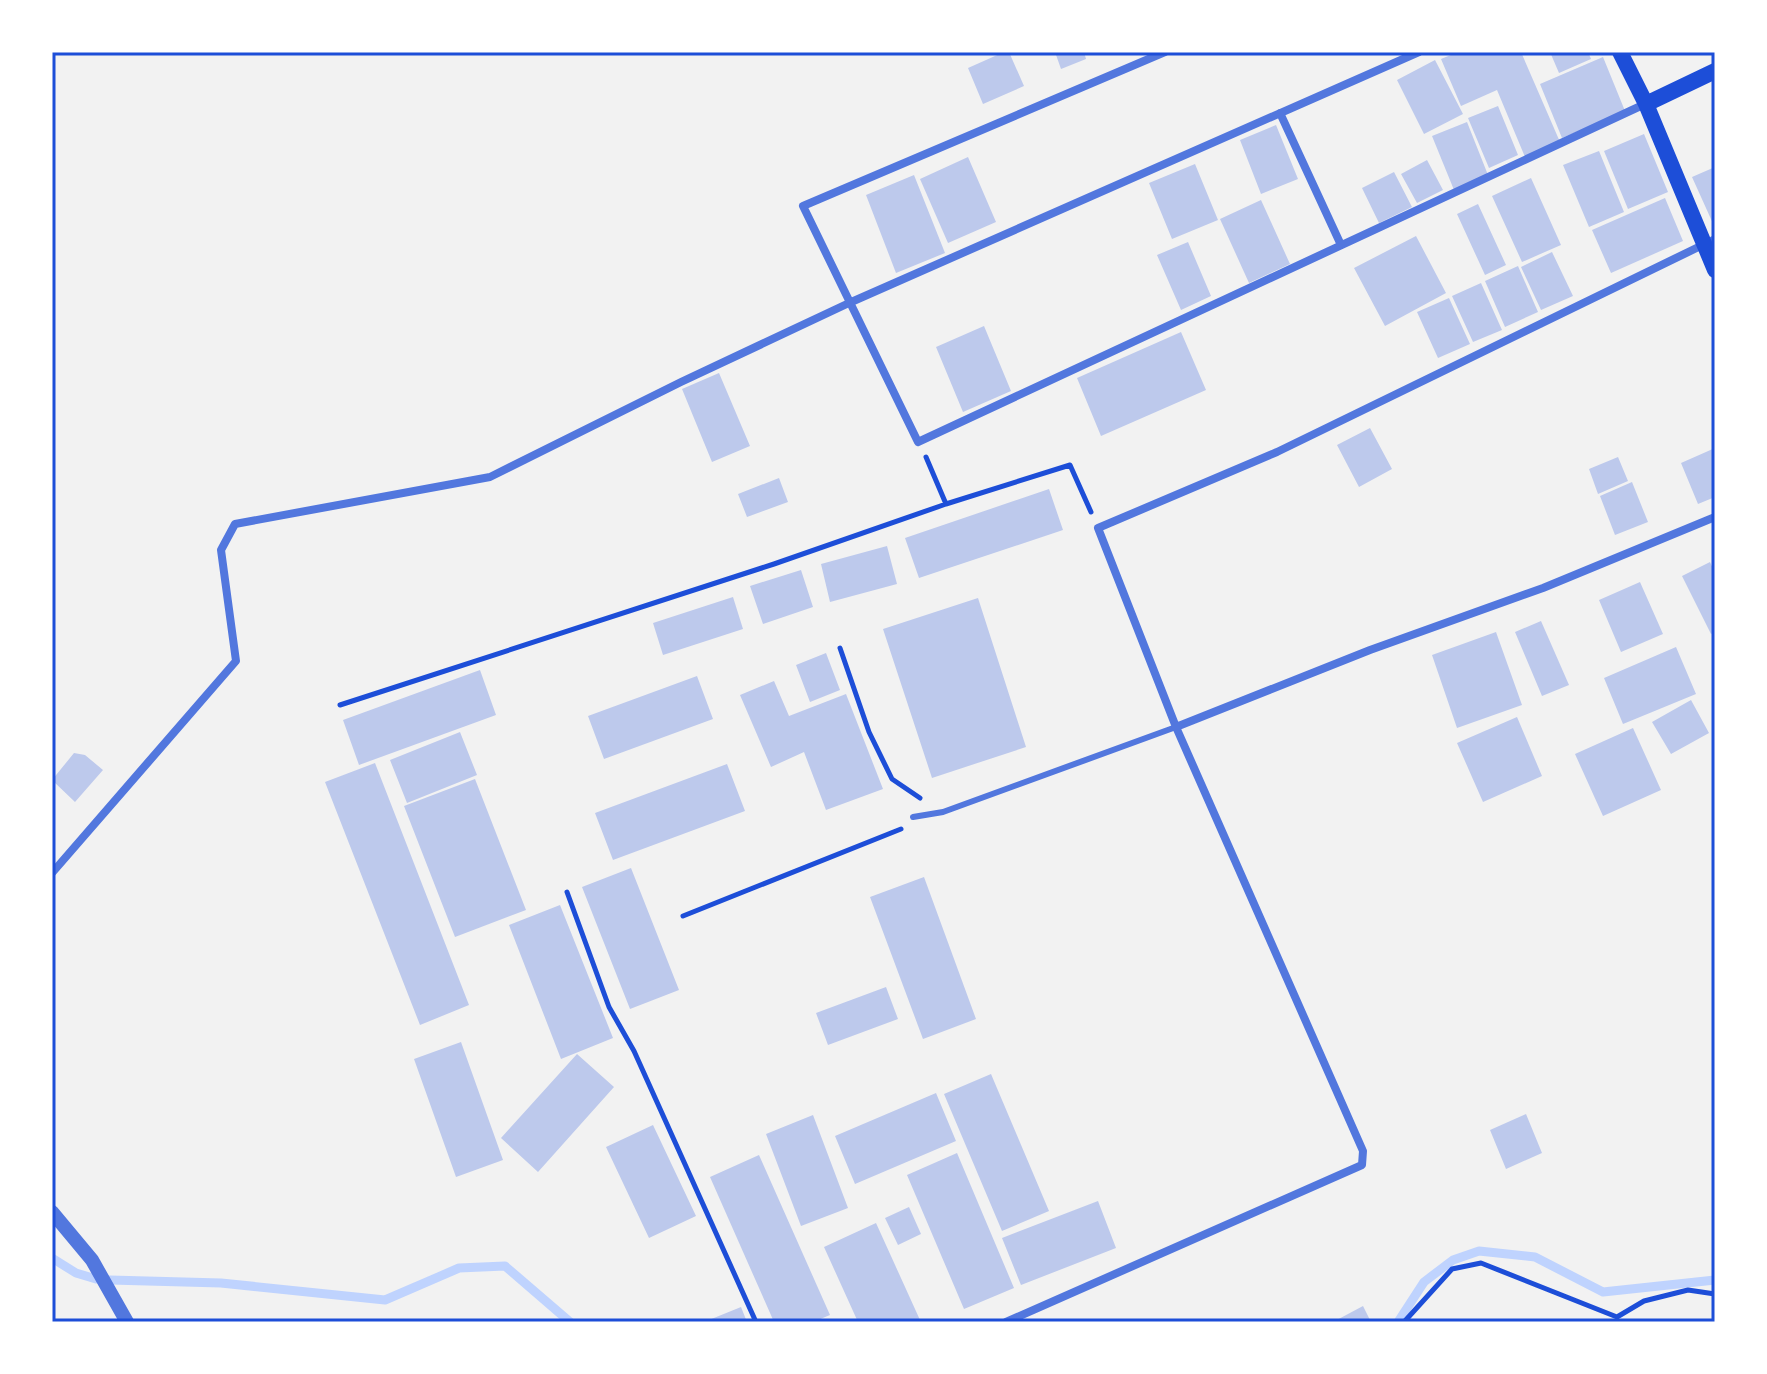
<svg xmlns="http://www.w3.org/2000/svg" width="1767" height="1374" font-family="Cabin,sans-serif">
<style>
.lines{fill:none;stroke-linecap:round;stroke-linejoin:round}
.stream{stroke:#bfd3fe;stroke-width:9}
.building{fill:#bdc9ec}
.path{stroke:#1d4ed8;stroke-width:5}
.service{stroke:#5277de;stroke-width:6}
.minor{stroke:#5277de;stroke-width:8}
.tertiary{stroke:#5277de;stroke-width:14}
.secondary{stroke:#1d4ed8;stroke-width:16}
.neatline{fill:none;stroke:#1d4ed8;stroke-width:3}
</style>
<rect width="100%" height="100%" fill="#f2f2f2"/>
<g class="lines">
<path class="stream" d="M52,1258L76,1273L96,1279
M110,1280L221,1283L385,1300L459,1268L505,1266L570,1322
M1398,1322L1424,1282L1453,1260L1479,1251L1535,1257L1603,1292L1715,1280"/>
</g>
<path class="building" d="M1004,52H1009L1024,86L983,104L968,68Z
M1055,52H1084L1086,59L1061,69Z
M1458,52H1521L1560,142L1525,157L1497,90L1461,106L1441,59Z
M1550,52H1588L1591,59L1559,73Z
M1603,57L1625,111L1562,138L1540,84Z
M1435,60L1463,114L1424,134L1397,80Z
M1498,106L1518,155L1489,168L1468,118Z
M1467,122L1488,175L1454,190L1432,136Z
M1276,125L1298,179L1261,194L1240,140Z
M1644,134L1668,192L1628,209L1604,151Z
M1599,151L1624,212L1589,227L1563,165Z
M968,157L996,222L948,243L920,179Z
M1427,160L1443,190L1417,203L1401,174Z
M1195,164L1218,220L1172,239L1149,183Z
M1715,167V228L1692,177Z
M1394,172L1412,207L1379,223L1362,188Z
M914,175L945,253L896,273L866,195Z
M1531,178L1561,245L1522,262L1492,196Z
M1665,198L1683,241L1611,273L1592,230Z
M1261,200L1290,264L1249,283L1220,219Z
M1478,204L1506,265L1485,275L1457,214Z
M1416,236L1446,293L1385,326L1354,268Z
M1188,242L1211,296L1181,310L1157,255Z
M1552,252L1573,296L1541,310L1521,267Z
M1518,266L1538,312L1505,327L1485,281Z
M1481,283L1502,330L1473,342L1452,296Z
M1449,298L1470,344L1438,358L1417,312Z
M984,326L1011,391L963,412L936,347Z
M1181,332L1206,390L1101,436L1077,378Z
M719,373L750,446L712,462L682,389Z
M1370,428L1392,469L1359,487L1337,445Z
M1715,448V497L1698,504L1681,463Z
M1618,457L1628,481L1598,494L1589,469Z
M779,478L788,502L747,517L738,494Z
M1632,482L1648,522L1615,535L1600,496Z
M1049,489L1063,530L919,578L905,538Z
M887,546L897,584L830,602L821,564Z
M1710,562L1715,573V632L1711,634L1682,576Z
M801,570L813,607L763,624L750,586Z
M1640,582L1663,634L1621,652L1599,600Z
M733,597L743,629L663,655L653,623Z
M978,598L1026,747L932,778L883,629Z
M1541,621L1569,685L1542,696L1515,632Z
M1496,632L1522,705L1457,728L1432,655Z
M1676,647L1696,694L1623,724L1604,678Z
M826,653L840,690L810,702L796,665Z
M480,670L496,715L359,765L343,720Z
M697,676L713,719L604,759L588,716Z
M774,681L789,716L846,694L883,789L826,810L804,752L771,767L740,695Z
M1691,700L1709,733L1671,754L1652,722Z
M1517,717L1542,776L1483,802L1457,743Z
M1633,728L1661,790L1603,816L1575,754Z
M460,732L477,775L407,803L390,760Z
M74,753L85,755L103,770L75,802L52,780Z
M375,763L469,1005L420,1025L325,782Z
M727,764L745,811L613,860L595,813Z
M475,779L526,910L455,937L404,806Z
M631,868L679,990L630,1009L582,887Z
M924,877L976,1019L923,1039L870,897Z
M560,905L613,1038L561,1059L509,925Z
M886,987L898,1019L828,1045L816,1013Z
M461,1042L503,1160L456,1177L414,1059Z
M577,1054L614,1087L538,1172L501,1138Z
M991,1074L1049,1211L1002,1231L944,1094Z
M936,1093L956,1141L855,1184L835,1136Z
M1526,1114L1542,1153L1506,1169L1490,1130Z
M813,1115L848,1208L801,1226L766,1134Z
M653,1125L696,1216L649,1238L606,1147Z
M957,1153L1014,1288L964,1309L907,1175Z
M759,1155L830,1315L813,1322H774L710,1177Z
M1098,1201L1116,1248L1021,1285L1002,1238Z
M909,1207L921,1234L898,1245L885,1218Z
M876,1223L920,1320L916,1322H858L824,1247Z
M1363,1306L1371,1322H1333Z
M741,1307L747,1322H704Z"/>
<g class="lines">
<path class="path" d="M926,457L946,504
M840,648L869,732L892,779L920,798
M340,705L774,564L946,504L1070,465L1091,512
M567,892L609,1007L634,1051L756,1322
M683,916L901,829
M1404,1322L1452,1269L1481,1263L1617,1317L1644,1301L1688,1290L1715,1294"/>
<path class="service" d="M913,817L943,812L1176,727"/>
<path class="minor" d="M1165,52L803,206L918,442L1645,104
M1280,113L1341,245
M1176,727L1370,650L1543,588L1715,517
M52,873L236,661L221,550L235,524L490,477L681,382L849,303L1419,52
M1006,1322L1362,1165L1363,1151L1176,727L1098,528L1277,452L1715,239"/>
<path class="tertiary" d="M52,1212L92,1260L127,1322"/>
<path class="secondary" d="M1620,52L1646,104L1715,270
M1646,104L1715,71"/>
</g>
<rect width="1767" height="1374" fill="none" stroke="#ffffff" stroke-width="108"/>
<rect x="54" y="54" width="1659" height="1266" class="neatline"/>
</svg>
